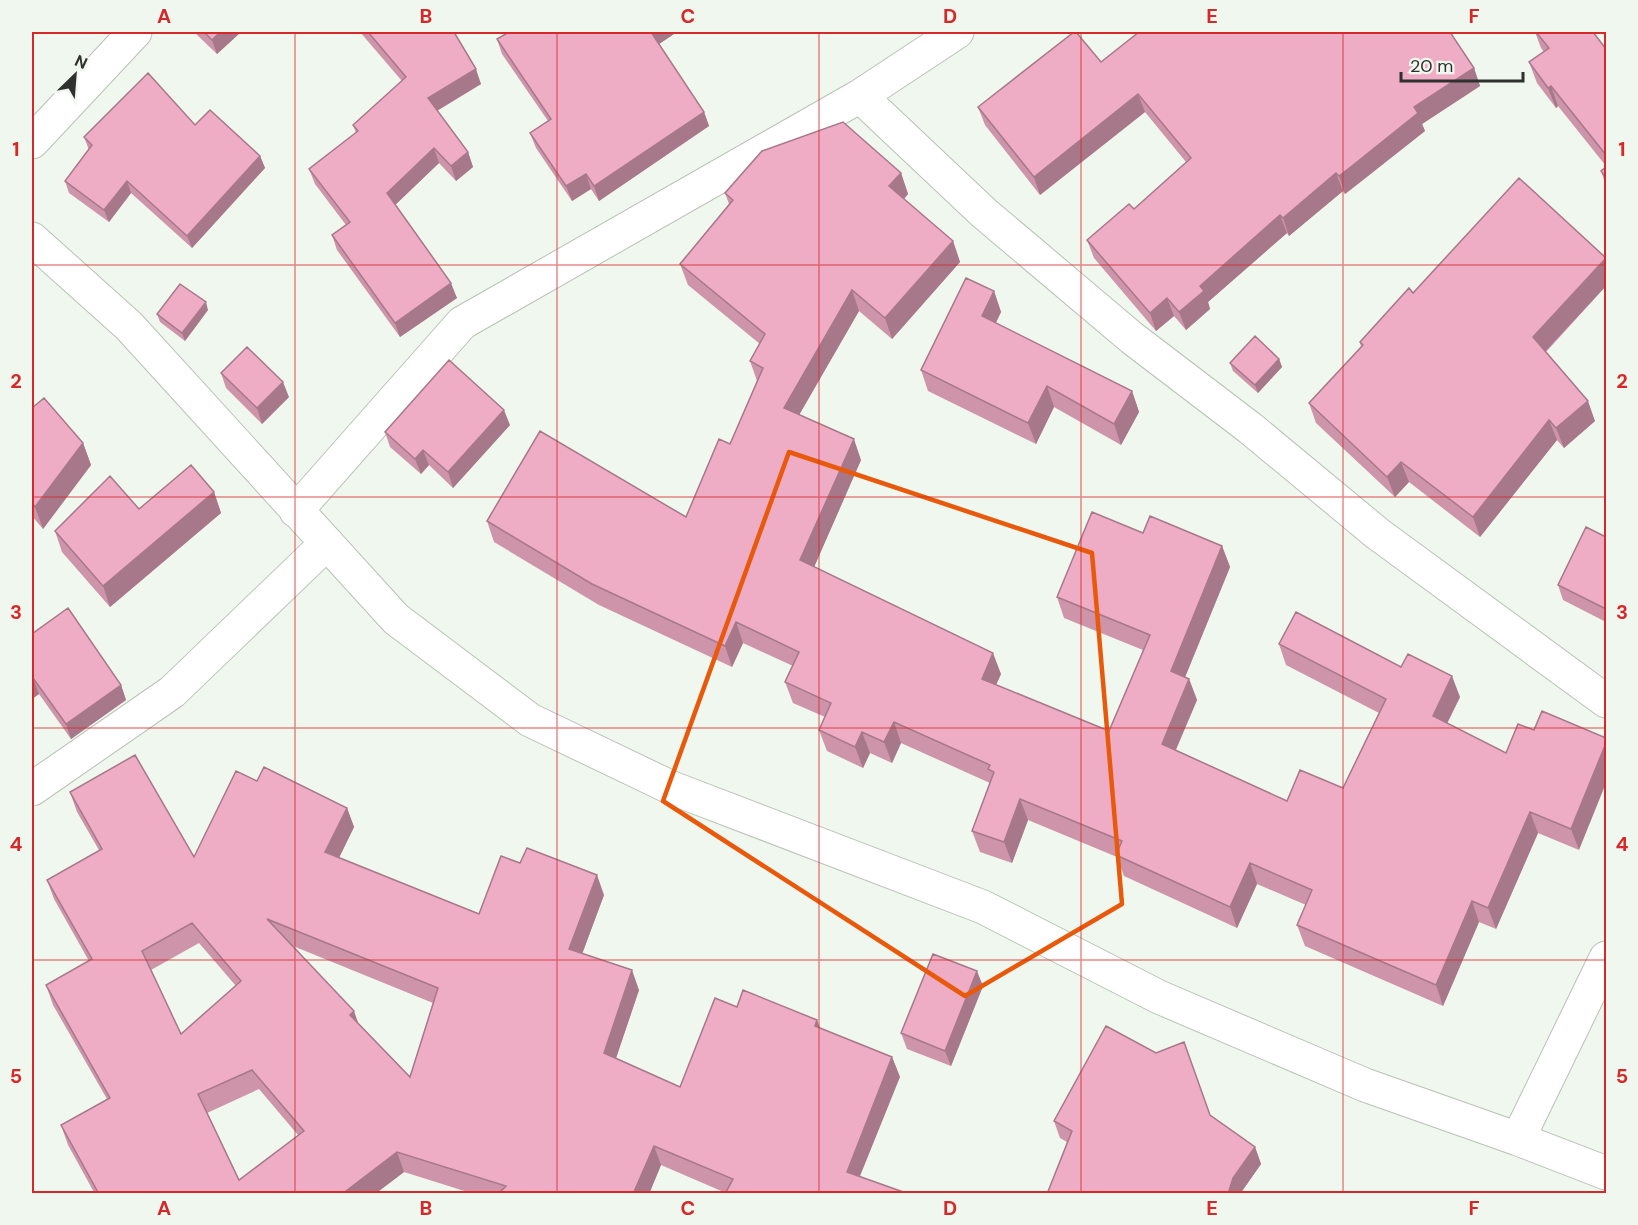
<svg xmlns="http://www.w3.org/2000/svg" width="1638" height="1225" font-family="'DM Sans',sans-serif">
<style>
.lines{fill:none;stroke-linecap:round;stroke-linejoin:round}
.minor-casing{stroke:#bac1b9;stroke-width:35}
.minor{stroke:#fff;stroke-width:33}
.wall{fill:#ce94a9;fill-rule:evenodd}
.shaded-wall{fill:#a7788a}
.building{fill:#efacc5;stroke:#a7788a;stroke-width:1.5;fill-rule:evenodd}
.marked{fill:none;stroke:#e8590c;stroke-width:4.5;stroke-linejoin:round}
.grid{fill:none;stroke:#d62828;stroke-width:1.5;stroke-opacity:0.55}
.neatline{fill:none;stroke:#d62828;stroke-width:2}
.grid-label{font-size:20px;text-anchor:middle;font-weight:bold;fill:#d62828}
</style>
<rect width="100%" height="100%" fill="#f0f7ee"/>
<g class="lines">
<g class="minor-casing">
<path id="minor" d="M860,96L984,213L1132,338L1250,428L1378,534L1606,701
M32,142L135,32
M32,239L129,326L396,619L530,720L672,788L983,907L1159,997L1365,1085L1518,1139L1606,1173
M296,511L462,323L860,96L957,32
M32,789L172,692L327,543
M1518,1139L1606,958"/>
</g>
<use href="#minor" class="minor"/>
</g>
<path class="wall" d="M194,32H241L217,54Z
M360,32H454L481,84L437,111L468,152L473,167L456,181L439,163L395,205L457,298L400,337L337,250L332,235L346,225L315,184L309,169L356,133L353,125L402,81Z
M509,32H677L659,44L704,112L709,126L599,201L591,189L572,201L536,148L530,133L548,121L502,54L497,39Z
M1535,32H1593L1606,49V166L1558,106L1556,108L1537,83L1529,62L1544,52L1541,48Z
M1101,62L1474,68L1480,86L1422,124L1425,131L1358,184L1345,194L1343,191L1289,236L1287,233L1208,302L1210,309L1186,330L1174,316L1156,331L1094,258L1087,240L1134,209L1186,162L1145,112L1040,195L985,125L978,107Z
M195,125L260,156L265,168L192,248L131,193L109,222L69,193L65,181L89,150L84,137Z
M1606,167V186L1601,171Z
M901,173L908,194L904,199L953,241L960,262L892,339L859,311L799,415L861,460L814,567L1001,674L996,685L1109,731L1143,650L1064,618L1057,597L1143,533L1222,546L1230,567L1185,677L1189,679L1197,700L1176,750L1287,801L1343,788L1379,713L1286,665L1279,644L1460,697L1447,724L1506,753L1534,730L1542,711L1579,850L1538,833L1496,929L1479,922L1443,1006L1305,946L1297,925L1306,905L1257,884L1237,928L1124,876L1117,857L1028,820L1012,863L980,852L972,831L990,783L901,743L892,763L870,753L863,768L827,751L819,730L825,717L793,703L785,682L793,666L743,643L732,667L599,605L494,542L487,521L686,517L730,444L757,381L750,361L760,344L688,285L680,264L729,204L725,193Z
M1606,258V286L1546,352L1595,421L1564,448L1557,440L1480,537L1409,482L1395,497L1316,423L1309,403L1361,347L1360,342L1413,293Z
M994,291L1001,312L996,323L1132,391L1139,412L1121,445L1054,407L1036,444L928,391L921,370Z
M208,310L185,341L160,322L157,314Z
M1279,359L1282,367L1258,393L1233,371L1230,363Z
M221,373L289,397L262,424L226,388Z
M32,408L83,443L91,465L43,529L32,516Z
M510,425L453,488L429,465L421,474L390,447L385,432Z
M214,492L221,513L110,607L62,552L55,531L139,509Z
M1606,537V622L1563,600L1558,585Z
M32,634L121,685L126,700L71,739L39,694L32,699Z
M257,781L347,808L354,827L339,858L479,914L604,895L582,953L639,990L616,1058L680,1087L737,1007L817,1020L820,1029L892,1057L900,1077L726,1193L661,1165L649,1194H474L404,1172L375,1194H95L68,1145L61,1125L107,1099L53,1005L46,985L89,961L54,899L47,880L99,850L77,812L70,792L194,857ZM199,943L236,986L181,1034L151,970ZM293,946L433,1003L410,1077L358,1024ZM259,1089L298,1135L239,1180L207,1113Z
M983,986L951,1066L907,1049L901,1033Z
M1210,1115L1255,1147L1261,1164L1240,1194H1047L1067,1142L1060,1138L1054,1121Z"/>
<path class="shaded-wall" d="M220,32H241L217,54L212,40Z
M650,32H677L656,46Z
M1474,68L1480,86L1422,124L1425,131L1345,194L1339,176L1414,107Z
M476,69L481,84L433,113L428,98Z
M1551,86L1558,106L1556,108L1548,88Z
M1138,94L1145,112L1040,195L1034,177Z
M704,112L709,126L599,201L594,186Z
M434,148L439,163L392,208L387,193Z
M468,152L473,167L456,181L451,166Z
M260,156L265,168L192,248L187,236Z
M901,173L908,194L897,207L889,186Z
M1336,173L1343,191L1289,236L1283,218Z
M586,174L591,189L572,201L566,186Z
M127,181L131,193L109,222L104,210Z
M1280,215L1287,233L1208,302L1210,309L1186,330L1179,312L1200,286Z
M953,241L960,262L892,339L885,318Z
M1606,258V286L1540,357L1533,337Z
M451,283L457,298L400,337L395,323Z
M852,290L859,311L791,429L784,408Z
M994,291L1001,312L989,336L982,316Z
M1167,298L1174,316L1156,331L1150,313Z
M206,302L208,310L185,341L182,333Z
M1279,359L1282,367L1258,393L1255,385Z
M283,382L289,397L262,424L257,408Z
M1047,386L1054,407L1036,444L1028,423Z
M1132,391L1139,412L1121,445L1114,424Z
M1588,401L1595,421L1564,448L1556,428Z
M504,410L510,425L453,488L448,472Z
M1549,420L1557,440L1480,537L1473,517Z
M854,439L861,460L808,581L800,560Z
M83,443L91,465L43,529L35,507Z
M423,450L429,465L421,474L415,459Z
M1401,462L1409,482L1395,497L1387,477Z
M214,492L221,513L110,607L103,586Z
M1222,546L1230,567L1179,692L1171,671Z
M736,622L743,643L732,667L725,646Z
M993,653L1001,674L989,700L982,679Z
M1452,676L1460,697L1440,737L1433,716Z
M33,678L39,694L32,699V680Z
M1189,679L1197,700L1169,765L1162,744Z
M121,685L126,700L71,739L66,724Z
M894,722L901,743L892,763L884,742Z
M862,732L870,753L863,768L855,747Z
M1606,743V783L1579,850L1571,829Z
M1020,799L1028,820L1012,863L1004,842Z
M347,808L354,827L332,872L325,852Z
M1530,812L1538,833L1496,929L1488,908Z
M1250,863L1257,884L1237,928L1230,907Z
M597,875L604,895L577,968L569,949Z
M1472,901L1479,922L1443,1006L1436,985Z
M632,970L639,990L611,1073L604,1053Z
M977,971L983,986L951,1066L945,1051Z
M354,1011L361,1031L350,1015Z
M817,1020L824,1039L815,1026Z
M892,1057L900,1077L854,1191L847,1172Z
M654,1146L661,1165L649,1194H633Z
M1255,1147L1261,1164L1240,1194H1228L1233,1178Z
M397,1152L404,1172L375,1194H342Z"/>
<path class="building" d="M204,32H220L212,40Z
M368,32H454L476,69L428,98L468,152L451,166L434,148L387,193L451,283L395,323L332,235L350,222L309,169L358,131L353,125L406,77Z
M509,32H651L704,112L594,186L586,174L566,186L530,133L551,119L497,39Z
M1074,32H1076L1101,62L1139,32H1450L1474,68L1414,107L1418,113L1352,166L1339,176L1336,173L1283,218L1280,215L1200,286L1204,291L1179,312L1167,298L1150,313L1087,240L1129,204L1134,209L1191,158L1138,94L1034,177L978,107Z
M1536,32H1593L1606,49V155L1551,86L1548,88L1529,62L1549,48Z
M148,73L195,125L210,110L260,156L187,236L127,181L104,210L65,181L92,145L84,137Z
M843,122L901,173L889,186L953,241L885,318L852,290L784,408L854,439L800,560L993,653L982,679L1109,731L1150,635L1057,597L1092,512L1143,533L1150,516L1222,546L1171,671L1189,679L1162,744L1287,801L1300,770L1343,788L1386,699L1279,644L1296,612L1401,667L1408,654L1452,676L1433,716L1506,753L1518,724L1534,730L1542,711L1606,738V743L1571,829L1530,812L1488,908L1472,901L1436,985L1297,925L1312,890L1250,863L1230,907L1116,855L1122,841L1020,799L1004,842L972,831L994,772L988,769L990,765L894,722L884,742L862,732L855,747L819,730L831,703L785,682L799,652L736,622L725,646L592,584L487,521L540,431L686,517L719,439L730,444L763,368L750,361L765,334L680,264L733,200L725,193L762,151Z
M1606,167V178L1601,171Z
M1519,178L1606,258L1533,337L1588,401L1556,428L1549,420L1473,517L1401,462L1387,477L1309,403L1363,345L1360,342L1409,288L1413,293Z
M966,278L994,291L982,316L1132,391L1114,424L1047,386L1028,423L921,370Z
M180,284L206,302L182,333L157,314Z
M1255,336L1279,359L1255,385L1230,363Z
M247,347L283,382L257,408L221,373Z
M449,360L504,410L448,472L423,450L415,459L385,432Z
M44,398L83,443L35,507L32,503V408Z
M191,465L214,492L103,586L55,531L110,476L139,509Z
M1586,527L1606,537V609L1558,585Z
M68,608L121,685L66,724L33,678L32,680V634Z
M135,755L194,857L236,771L257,781L264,767L347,808L325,852L479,914L501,856L520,863L527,848L597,875L569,949L632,970L604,1053L680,1087L715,998L737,1007L743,990L817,1020L815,1026L892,1057L847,1172L909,1194H725L733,1179L654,1146L633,1194H498L506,1186L397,1152L342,1194H99L61,1125L110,1098L46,985L92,959L47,880L102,849L70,792ZM267,919L438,988L410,1077L350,1015L354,1011ZM192,923L241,981L181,1034L142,951ZM252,1070L304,1131L239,1180L198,1094Z
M933,954L977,971L945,1051L901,1033Z
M1106,1026L1156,1053L1184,1042L1210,1115L1255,1147L1233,1178L1228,1194H1047L1072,1131L1054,1121Z"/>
<path class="marked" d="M789,452L1092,553L1122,904L965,996L663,801Z"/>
<path class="grid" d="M295,32V1194M557,32V1194M819,32V1194M1081,32V1194M1343,32V1194M32,265H1606M32,497H1606M32,728H1606M32,960H1606"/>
<rect width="1638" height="1225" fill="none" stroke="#f0f7ee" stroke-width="66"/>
<g transform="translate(75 75) rotate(25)" stroke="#f0f7ee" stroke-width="4.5" paint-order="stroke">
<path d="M0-4.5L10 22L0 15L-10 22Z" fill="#2e312d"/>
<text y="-9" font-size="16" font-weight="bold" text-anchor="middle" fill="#2e312d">N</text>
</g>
<path d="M1401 72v9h122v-9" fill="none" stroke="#2e312d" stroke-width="3"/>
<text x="1410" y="72" font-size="18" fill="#2e312d" stroke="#f0f7ee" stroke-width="4.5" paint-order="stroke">20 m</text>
<rect x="33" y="33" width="1572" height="1159" class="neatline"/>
<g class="grid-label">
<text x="164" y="23">A</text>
<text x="426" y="23">B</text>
<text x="688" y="23">C</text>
<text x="950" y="23">D</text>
<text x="1212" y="23">E</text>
<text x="1474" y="23">F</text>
<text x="16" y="156">1</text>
<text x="1622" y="156">1</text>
<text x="16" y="388">2</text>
<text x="1622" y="388">2</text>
<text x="16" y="619">3</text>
<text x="1622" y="619">3</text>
<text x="16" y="851">4</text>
<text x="1622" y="851">4</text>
<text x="16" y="1083">5</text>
<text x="1622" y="1083">5</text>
<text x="164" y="1215">A</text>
<text x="426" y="1215">B</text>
<text x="688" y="1215">C</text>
<text x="950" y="1215">D</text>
<text x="1212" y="1215">E</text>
<text x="1474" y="1215">F</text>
</g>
</svg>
